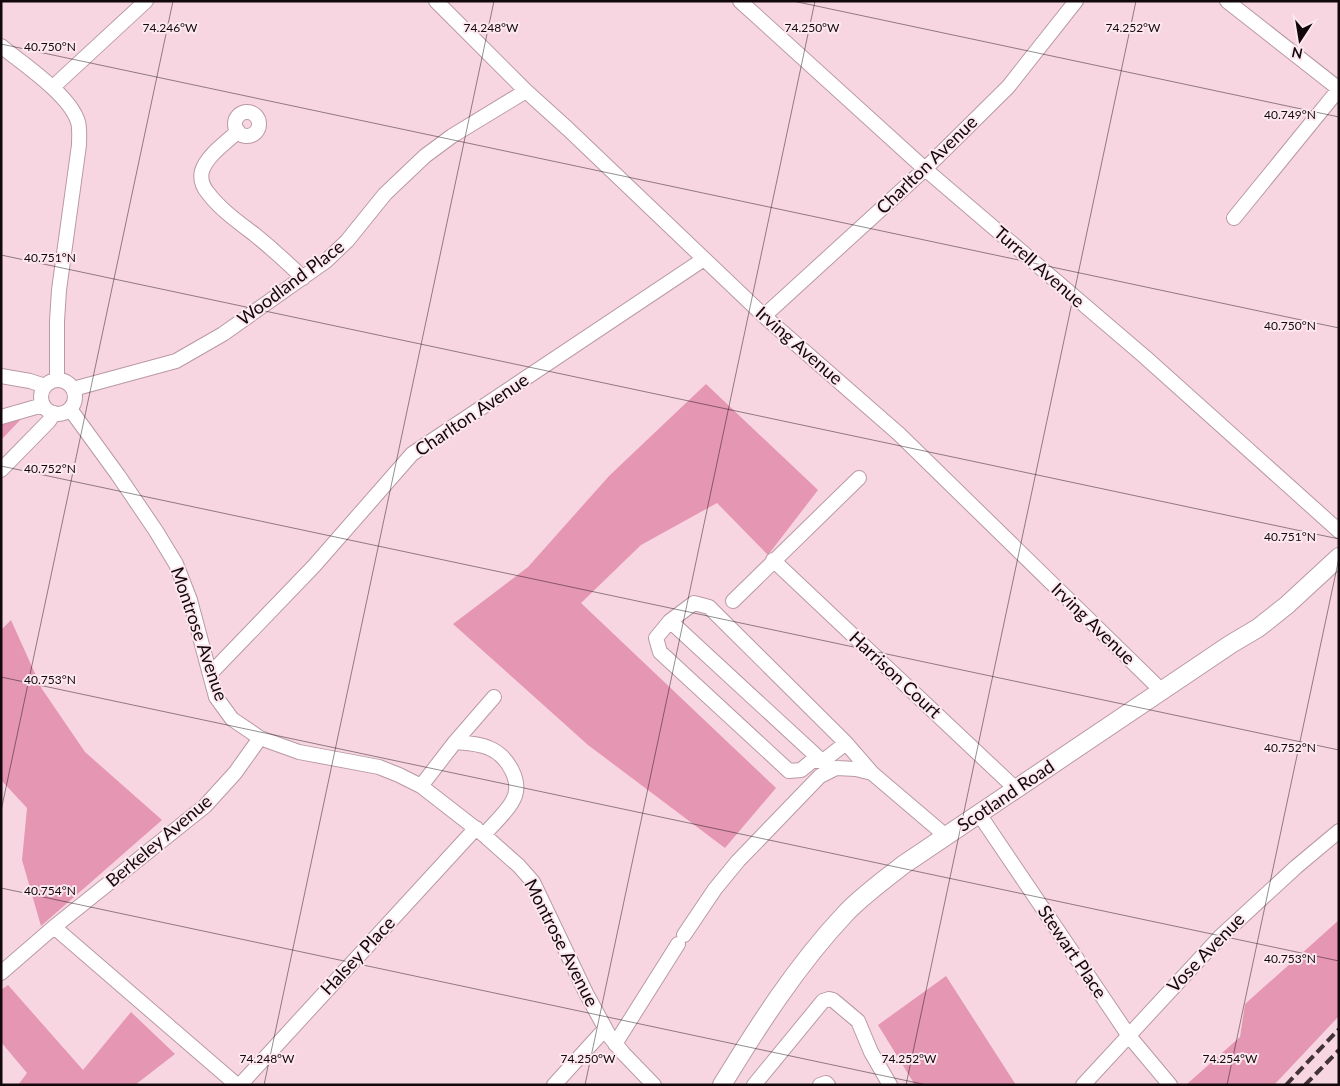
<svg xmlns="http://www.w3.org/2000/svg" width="1340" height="1086" font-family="Lato,sans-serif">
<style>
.forest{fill:#e596b3}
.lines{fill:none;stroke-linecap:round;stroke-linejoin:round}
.minor-casing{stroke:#b999a4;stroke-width:16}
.major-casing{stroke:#b999a4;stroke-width:20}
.minor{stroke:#fff;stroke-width:14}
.major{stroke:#fff;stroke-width:18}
.rail{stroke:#423338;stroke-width:4;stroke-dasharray:10 5;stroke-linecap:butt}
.ticks{fill:none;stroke:#12080c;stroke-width:1;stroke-opacity:0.45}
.labels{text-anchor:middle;stroke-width:4;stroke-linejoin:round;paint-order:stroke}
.street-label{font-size:18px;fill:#12080c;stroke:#fce8ee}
.ticks-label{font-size:12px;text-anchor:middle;fill:#12080c;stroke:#fce8ee;stroke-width:4;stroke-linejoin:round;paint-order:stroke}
</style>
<rect width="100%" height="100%" fill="#f8d6e1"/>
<path class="forest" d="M706,384L818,490L768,555L717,503L641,545L581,603L776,788L725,848L588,745L453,624L528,567L609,476Z
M24,416L1,440V424Z
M11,620L42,689L85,752L162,820L41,926L22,860L27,808L1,780V630Z
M1339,920V1016L1274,1085L1187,1084L1240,1037L1245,1004Z
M946,976L1016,1085H915L878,1025Z
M8,985L83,1070L131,1012L175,1054L135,1085H18L27,1073L1,1042V990Z"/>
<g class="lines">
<g class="minor-casing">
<path id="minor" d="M436,1L526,91L568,129L764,316L899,434L1162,691
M740,1L925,169L1145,357L1339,531
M1227,1L1339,89
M1,46C23,64 70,95 78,122C80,129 79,138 79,145L59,290L57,321V380
M53,87L146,1
M235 124a12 12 0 1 1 24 0a12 12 0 1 1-24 0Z
M238,131C226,143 207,155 202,171C200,179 203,187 208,193C220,209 238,222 254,234C271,248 287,262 303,278
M1234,218L1339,89
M764,316L925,169L1008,87L1076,1
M1,376L30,381L45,386
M41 397a17 17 0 1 1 34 0a17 17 0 1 1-34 0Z
M73,389L176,361L223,334L326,261L347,241L385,194L425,156L452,136L526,91
M70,409L118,475L156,531L176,564L190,600L216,697L232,719L260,738L299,752L379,767L399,775L421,786L484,835L519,866L533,882L586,993L610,1037L623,1053L654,1085
M1,417L43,405
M1,470L49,421L54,413
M773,560L1017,790
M733,601L859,478
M670,621L824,763
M210,674L314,566L412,454L704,259
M455,742C467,743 478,743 489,748C508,756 524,783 512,802C505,814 493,824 484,835
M846,743L823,761H812L801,770L789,771L660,652L656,638L670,621L694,603L709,607L846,743L872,773
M421,786L455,742L494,697
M979,814L1129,1036L1170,1085
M54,927L237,1085
M684,935L715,889L738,861L820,776L836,768L856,769L872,773L946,836
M1,973L54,927L205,806L235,773L260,738
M615,1044L678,944
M240,1085L476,828
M554,1085L605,1029
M754,1085L823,1001L829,999L833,1000L858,1021L871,1052L890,1085
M820,1085L826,1083L828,1085
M1083,1085L1220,937L1296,867L1339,831"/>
</g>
<g class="major-casing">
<path id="major" d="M722,1085C758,1026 797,965 845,914C862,896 883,881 903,865L1231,644L1258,628L1287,605L1339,557"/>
</g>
<use href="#minor" class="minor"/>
<use href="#major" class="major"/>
<path class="rail" d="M1286,1085L1339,1029
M1305,1085L1339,1050"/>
</g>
<path class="ticks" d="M793,1L1339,117M1,44L1339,328M1,255L1339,539M1,466L1339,750M1,677L1339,961M1,811L173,1M1,888L927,1085M264,1085L494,1M585,1085L815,1M906,1085L1136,1M1227,1085L1339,558"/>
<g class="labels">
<g class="street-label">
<text transform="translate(927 165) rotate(-44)" y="6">Charlton Avenue</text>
<text transform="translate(1039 267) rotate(41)" y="6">Turrell Avenue</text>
<text transform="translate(291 283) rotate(-37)" y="6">Woodland Place</text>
<text transform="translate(799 346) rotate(41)" y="6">Irving Avenue</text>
<text transform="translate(472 415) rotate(-34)" y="6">Charlton Avenue</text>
<text transform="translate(1093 624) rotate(44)" y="6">Irving Avenue</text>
<text transform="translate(199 634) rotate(71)" y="6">Montrose Avenue</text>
<text transform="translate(895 675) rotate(43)" y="6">Harrison Court</text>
<text transform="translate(1006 796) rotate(-34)" y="6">Scotland Road</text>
<text transform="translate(159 841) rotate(-40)" y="6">Berkeley Avenue</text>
<text transform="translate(561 943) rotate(63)" y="6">Montrose Avenue</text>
<text transform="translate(1072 952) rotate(56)" y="6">Stewart Place</text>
<text transform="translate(1206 953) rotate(-46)" y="6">Vose Avenue</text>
<text transform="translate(358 956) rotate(-47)" y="6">Halsey Place</text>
</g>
</g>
<g class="ticks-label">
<text x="170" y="32">74.246°W</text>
<text x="491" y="32">74.248°W</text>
<text x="812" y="32">74.250°W</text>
<text x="1133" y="32">74.252°W</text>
<text x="50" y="51">40.750°N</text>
<text x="1290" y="119">40.749°N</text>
<text x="50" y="262">40.751°N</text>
<text x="1290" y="330">40.750°N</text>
<text x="50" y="473">40.752°N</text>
<text x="1290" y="541">40.751°N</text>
<text x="50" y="684">40.753°N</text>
<text x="1290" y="752">40.752°N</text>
<text x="50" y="895">40.754°N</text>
<text x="1290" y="963">40.753°N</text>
<text x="267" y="1063">74.248°W</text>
<text x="588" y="1063">74.250°W</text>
<text x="909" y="1063">74.252°W</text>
<text x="1230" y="1063">74.254°W</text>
</g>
<rect width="1340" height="1086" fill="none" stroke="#12080c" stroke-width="5"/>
<g transform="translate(1300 40) rotate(192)" stroke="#fce8ee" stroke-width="4" paint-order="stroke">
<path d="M0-4L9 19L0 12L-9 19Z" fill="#12080c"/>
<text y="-8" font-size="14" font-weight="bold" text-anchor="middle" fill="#12080c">N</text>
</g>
</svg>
